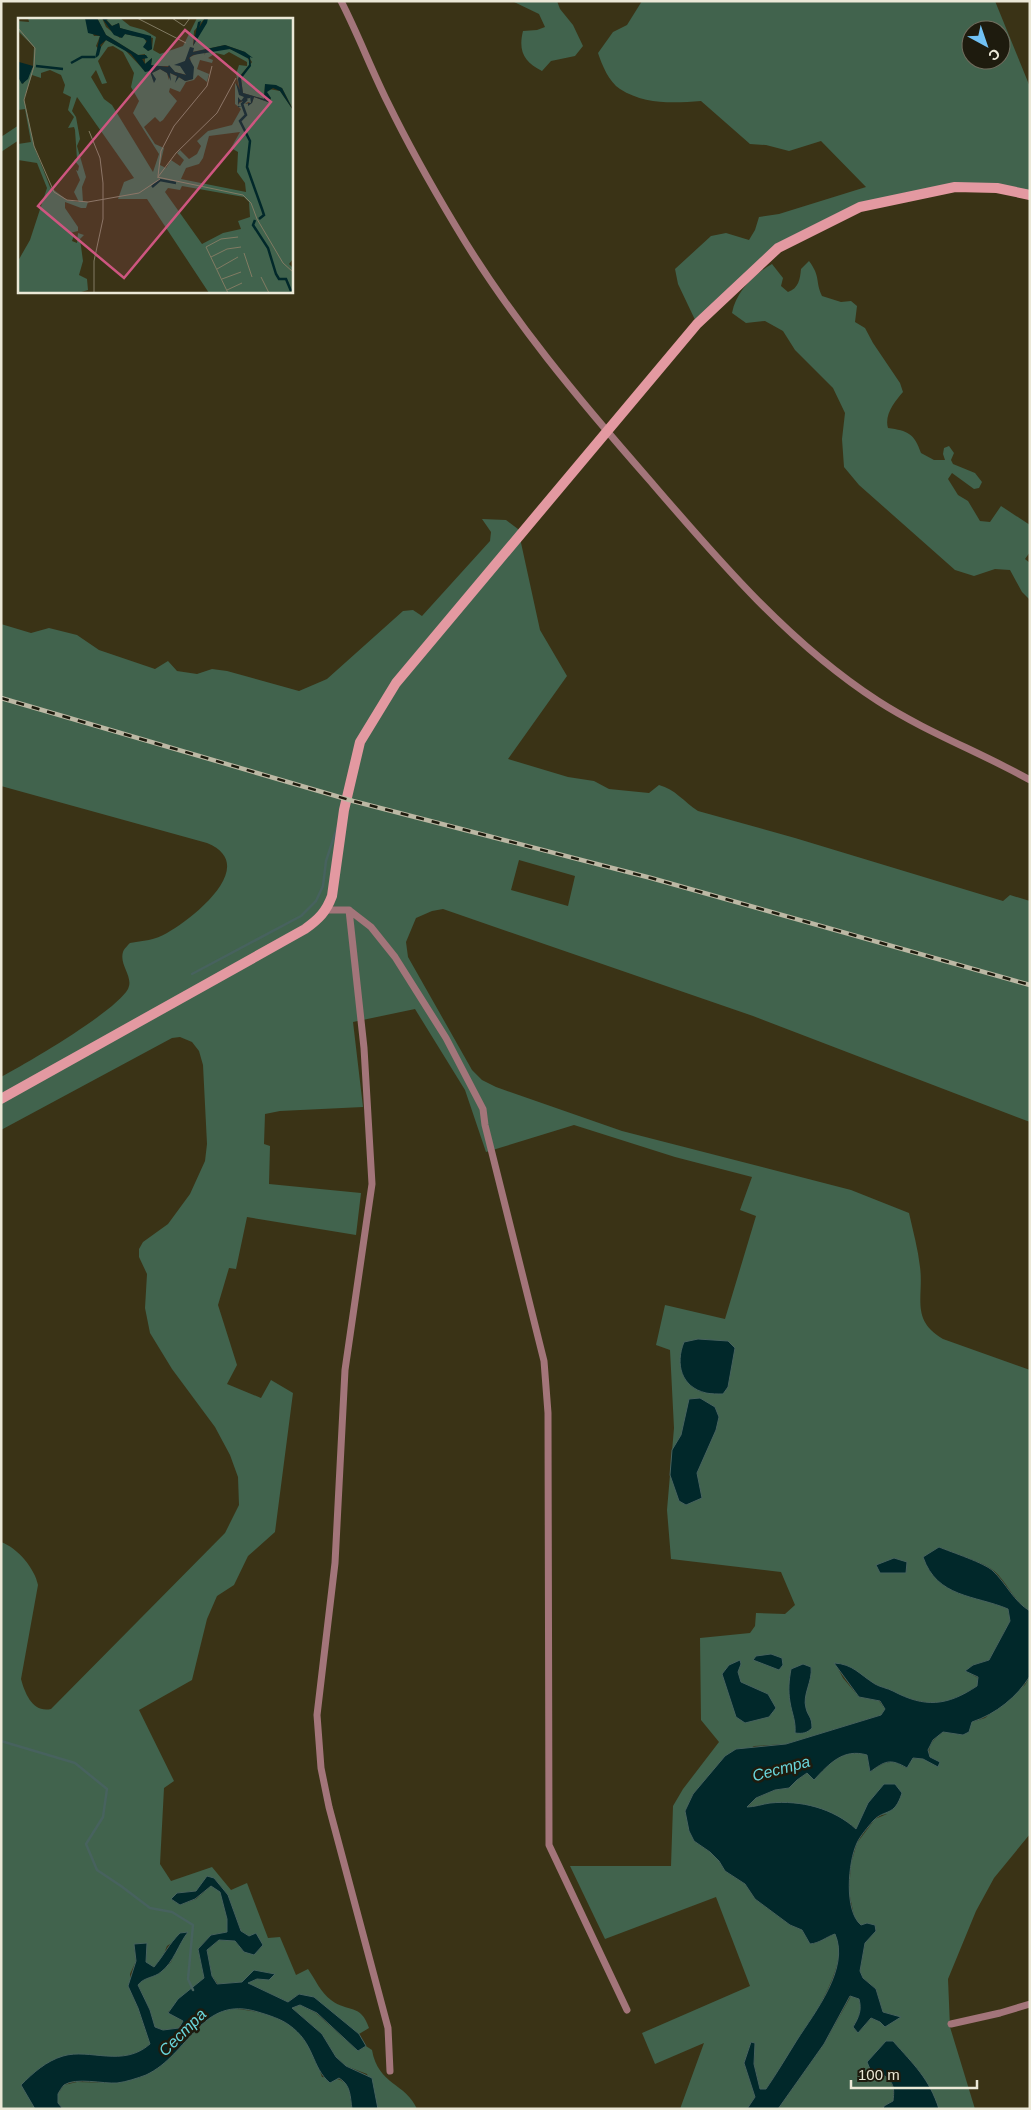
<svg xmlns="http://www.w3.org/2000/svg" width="1031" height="2110" font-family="Helvetica,sans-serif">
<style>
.green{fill:#41634d;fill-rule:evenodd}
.water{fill:#01282a;stroke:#47625e}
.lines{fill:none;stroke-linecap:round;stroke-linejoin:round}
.stream{stroke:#47625e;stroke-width:2.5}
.street{stroke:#a3757a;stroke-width:7}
.secondary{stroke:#e399a1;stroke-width:10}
.rail-casing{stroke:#bcb8a4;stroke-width:4.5}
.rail{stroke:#1e1b0e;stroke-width:2.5;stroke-dasharray:8;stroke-linecap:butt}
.labels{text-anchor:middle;stroke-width:5;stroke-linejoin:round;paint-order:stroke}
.water-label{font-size:16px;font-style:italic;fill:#69d5db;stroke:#1e1b0e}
.inset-river{fill:none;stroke:#01282a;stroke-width:2.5}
.inset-road{fill:none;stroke:#817b63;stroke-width:1}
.view{fill:#ce5680;fill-opacity:0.15;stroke:#ce5680;stroke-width:2.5}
.inset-edge{fill:none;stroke:#ebe8d7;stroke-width:2.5}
</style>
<rect width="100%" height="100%" fill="#3a3316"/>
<path class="green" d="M512,1H557L560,9L573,25L583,46L575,56L551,61L542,71C524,62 518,51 523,31L537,30L545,27L539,14Z
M642,1H995L1030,87V195L955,187L860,207L778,248L697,324L678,284L675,269L711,236L726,233L749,240L755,230L759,217L779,214L866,187L821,141L789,151L766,145L750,144L701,101C674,103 645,105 620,89C609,82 602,65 598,53L613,32L627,25ZM971,30H1001V60H971Z
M19,125V140L1,152V137Z
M809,261C821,277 815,281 822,296L841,302L851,301L857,306L855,322L865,328L873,343L900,383L903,392C895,401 884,415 888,428C908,431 914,433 921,453L934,460H945L943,454L944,448L949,446L954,453L951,460L953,464L975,473L982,482L979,488L974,489L952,473L948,479L958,495L968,501L980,521L990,522L1001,506L1030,525V552L1025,559L1030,563V600L1022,592L1010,570L995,569L974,576L955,570L859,485L844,467L842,439L845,413L833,388L795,350L783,331L765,321L746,323L732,313C736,292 753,275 772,264L783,278L781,286L788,292C799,288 800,279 801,269Z
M482,519L506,520L518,529L540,630L567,676L508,759L568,777L594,781L609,789L649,793L659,785C675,789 684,802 698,811L795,838L1003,901L1010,895L1030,901V1122L753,1016L443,909L432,911L416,918L406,942L408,957L472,1070L482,1080L496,1087L622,1131L851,1190L909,1213C913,1231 918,1249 920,1267C924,1297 910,1320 943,1339L1030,1370V1611C1012,1601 1007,1579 990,1568C975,1559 955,1554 939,1547L990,1602L1008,1609L1010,1621L989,1660L973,1665L966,1671L978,1678L977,1686C966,1693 955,1701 942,1702C909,1707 864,1677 835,1663L843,1678L859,1697L879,1701L885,1709L881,1715L786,1744L754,1746L709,1776L693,1794L685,1811L694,1841L710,1852L719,1861L725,1871L745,1884L755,1899L790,1925L802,1930L810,1944C820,1943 826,1937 835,1934C836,1937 839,1941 839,1945C843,1983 787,2056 766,2089H760L754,2064L755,2043L751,2042L744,2063L755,2097L747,2109H680L704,2043L655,2064L642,2033L750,1986L716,1897L605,1939L570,1866H671L673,1806L683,1789L719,1742L701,1720L700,1638L750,1633L755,1626L756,1613L785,1614L795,1605L781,1572L671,1559L667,1510L674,1428L670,1350L656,1345L665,1305L725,1319L756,1216L740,1210L752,1177L675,1157L574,1125L486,1152L465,1090L415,1009L353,1022L363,1107L280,1111L265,1114L264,1144L270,1146L269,1184L361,1193L356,1235L247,1217L236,1269L229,1268L218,1305L237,1365L227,1384L261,1398L271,1380L293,1393L275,1532L248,1556L234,1585L217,1596L207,1619L192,1680L139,1710L174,1781L164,1788L160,1864L171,1881L212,1867L231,1890L247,1883L268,1938L280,1937L296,1975L308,1969C315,1979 321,1993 331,2000C348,2013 361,2003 369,2028L359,2034L337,2017L299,1994L288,2002L247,1983L257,1979L269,1980L274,1975L267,1972L242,1982L218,1984L212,1976L207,1950L219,1940L235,1941L244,1952L249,1936L241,1931L228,1895L214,1878L196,1891L177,1893L171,1899L180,1905L196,1899L211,1886L220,1891L227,1919V1932L211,1935L198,1949L204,1978L168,2012L183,2021L179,2028L163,2030L155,2027L150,2010L138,1985L142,1980L160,1973L171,1962L179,1943L188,1932L167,1946L163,1956L154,1967L146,1963L134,1944L136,1961L130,1974L132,1995L138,2008L150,2044C128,2064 91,2055 63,2056L26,2091L35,2109H1V1542C18,1548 35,1569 38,1585L21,1679C25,1694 33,1713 51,1709L225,1533L239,1505L238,1477L230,1455L215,1427L172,1369L150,1333L145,1308L147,1274L139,1257V1249L143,1242L168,1224L190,1194L205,1161L207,1144L203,1065L199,1051L192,1042L180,1037L172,1038L1,1130V1077C27,1063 115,1012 128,989C134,977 119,965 123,952C124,949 128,945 130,943C142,941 156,940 167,933C192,919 261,865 207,843L1,786V624L31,633L49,628L77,635L99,650L155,669L168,661L177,671L197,674L212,669L227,671L299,691L327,679L403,611L413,610L422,616L490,541L491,532ZM519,860L575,876L568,906L511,890Z
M1030,1676V1834L994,1878L976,1911L948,1979L950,2027L975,2109H939C929,2079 914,2064 893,2042L886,2041L878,2051L872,2074L880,2072C893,2082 894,2085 893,2101L884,2106L883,2109H778L824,2044L851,1996L859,1999C862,2010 859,2017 853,2027L858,2033L871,2018L880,2022L894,2015L883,2012L876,1989L863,1978L860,1971L865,1943L861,1925L855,1920L849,1892L851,1864L857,1843L875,1819L887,1814L862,1819L856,1829C848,1821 839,1818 828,1814C794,1800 782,1800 747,1808L756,1798L775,1790L789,1788L797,1780L807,1773L814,1780C830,1763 843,1748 867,1755L870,1772C885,1761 891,1758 907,1768L912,1758L923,1759L930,1757C927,1745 934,1739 943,1732L963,1735L972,1722L985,1718L1014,1694L1025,1685Z
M300,2005L316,2013L358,2051L366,2046L372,2050C378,2085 406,2083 417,2109H378L367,2074L346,2066L336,2057L322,2034L292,2008Z
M234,2009C260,2010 290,2019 307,2041C314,2050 318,2065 322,2077C349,2079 349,2083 352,2109H63L58,2103V2094L64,2085L77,2082L118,2083L192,2033L212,2015L223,2010Z"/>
<path class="water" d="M698,1339L728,1341L735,1348L728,1387L723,1394C718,1394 711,1394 706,1393C681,1387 675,1364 684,1342Z
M700,1398L715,1407L719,1417L716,1430L697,1473L702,1498L686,1505L679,1501L670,1475L672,1450L681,1435L689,1399Z
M939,1547C951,1552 985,1563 993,1571C1006,1583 1014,1602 1030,1611V1676C1017,1697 996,1714 972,1722L969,1732L963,1735L943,1732L933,1740L928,1750L930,1757L940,1762L938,1767L923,1759L913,1758L907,1768C890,1758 885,1761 870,1772L867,1755C843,1748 829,1764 814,1780L807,1773L797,1780L789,1788L775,1790L756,1798L747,1807C754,1807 763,1804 770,1803C801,1800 833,1808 856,1829L868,1803L884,1784H895L902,1793C894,1818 885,1808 873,1821C868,1827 860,1836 857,1843C848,1862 844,1911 861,1925L867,1923L875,1925L876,1931L865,1943L860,1971L863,1978L876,1989L883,2012L901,2017L885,2027L880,2022L871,2018L858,2033L853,2027C859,2017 862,2010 859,1999L850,1996L824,2044L778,2109H747L755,2097L744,2063L751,2042L755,2043L754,2064L760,2089H766C777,2073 787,2056 797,2040C815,2012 850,1968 835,1934C826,1937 820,1943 810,1944L802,1930L790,1925L755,1899L745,1884L725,1871L719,1861L710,1852L694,1841L689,1831L685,1811L693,1794L725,1756L736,1749L786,1744L881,1715L885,1709L880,1701L859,1697L834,1663C853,1664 859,1674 875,1684C880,1687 887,1688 893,1691C925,1708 947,1706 977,1686L978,1677L965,1671L973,1665L989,1660L1010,1621L1008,1609C975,1595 937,1598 923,1557Z
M894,1558L907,1562L906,1573H880L876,1565Z
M771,1654L782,1658L783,1665L779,1670L753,1660L756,1656Z
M740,1660L741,1664L738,1672L741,1682L768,1694L776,1708L769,1717L745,1723L736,1717L722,1674L729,1665Z
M803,1664L811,1667C813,1681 802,1695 806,1708C808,1717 812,1716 812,1728C807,1733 803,1734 795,1733C796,1721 792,1714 790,1702C788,1690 789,1680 791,1669Z
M207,1876L214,1878L228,1895L241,1931L249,1936L256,1933L263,1945L254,1955L244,1952L235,1941L219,1940L207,1950L212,1976L217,1984L242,1982L254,1970L275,1974L269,1980L257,1979L248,1983L288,2002L299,1994L314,1997L359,2034L366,2046L358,2051L317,2013L300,2005L292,2008L322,2034L336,2057L346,2066L372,2078L378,2109H352C350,2096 351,2085 339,2078L330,2083C311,2067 315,2043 289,2025C281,2019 268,2015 258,2012C201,1994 189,2055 146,2075C138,2078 126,2082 117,2083C103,2084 76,2077 64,2085C62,2087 59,2092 58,2094V2103L63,2109H35L21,2085C33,2073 46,2061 63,2056C90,2048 123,2068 150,2044L138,2008L128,1986L136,1961L134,1944L147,1943L146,1962L154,1967C164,1955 169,1944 180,1933L188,1932C178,1945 174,1962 161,1972C154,1978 144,1977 138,1985L150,2010L155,2027L163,2030L179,2028L183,2021L168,2013L178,1999L204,1978L198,1949L211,1935L227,1932V1919L220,1892L211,1886L195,1899L180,1905L171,1899L177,1893L196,1891Z
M886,2041H893C914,2065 929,2078 939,2109H883L884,2106L893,2101C895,2085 893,2082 880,2072L872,2074L867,2062Z"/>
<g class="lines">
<path class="stream" d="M192,974L301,916L316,901L323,886L326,861L337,828
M1,1741L75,1763L107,1789L103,1817L86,1844L97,1870L121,1886L150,1908L172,1912L193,1925L188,1979L193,1990"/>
<path class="street" d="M341,1C358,34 371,69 388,103C408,144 431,185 455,225C510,318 581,402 652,483C719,561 791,645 878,701C926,732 980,752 1030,780
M327,910H349L371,927L395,957L446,1038L483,1109L485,1125L544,1361L548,1413L549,1845L627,2010
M349,910L364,1048L372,1184L345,1370L335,1563L317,1715L321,1768L329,1807L388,2028L390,2071
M951,2024L1000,2013L1030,2004"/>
<path class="secondary" d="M1,1099L305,929C319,919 326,912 332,896L344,810L360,742L396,683L697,324L778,248L860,207L955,187L997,188L1030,195"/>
<g class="rail-casing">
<path id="rail" d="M1,698L353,801L651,878L1030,985"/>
</g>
<use href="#rail" class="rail"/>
</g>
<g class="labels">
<g class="water-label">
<text transform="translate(781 1768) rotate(-15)" y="6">Сестра</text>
<text transform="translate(182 2032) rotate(-45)" y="6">Сестра</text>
</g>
</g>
<g transform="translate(18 18)">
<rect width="275" height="275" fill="#3a3316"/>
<path d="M10,0H67L76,18H82L78,28L81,32L88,22L106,31L125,51L132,53L136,65L134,55L142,51L149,55L151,62L152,55L168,63L175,61L172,39L188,32L186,37L190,32L209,30L229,38L232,46L220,60L222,72L218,56L221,47L229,48V44L211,34L206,37L198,35L190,40L195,42L194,45L182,42L179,51L191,56L189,64L180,57L176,62L168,64L162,74L152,70L151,74L159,83L145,102L142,104L137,99L126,109L137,126L146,130L142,147L148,150L153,142L162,148L166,142L159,135L162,132L171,141L179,136L183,128L179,123L190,113L214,107L223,91L217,86V65L226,79L225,83L220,81V86L233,78V85L230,84L227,86L234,85L236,79L250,84L253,81L248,74L251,71L262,73L275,92V241L271,246L275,250V275H191L129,181H100L106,164L116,160L59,79L54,93L58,99L62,121L59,128L68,159L64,169L65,184H70L68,190H63L47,184V190L60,209V213L52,215L56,217L54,223L59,225L60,215L66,217L62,221L65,243L61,257L69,261L70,272L60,275H0V243L12,222L29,170L19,145L0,142V126L13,124L7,91L0,92V59L5,66L15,49L16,29L0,13V3L11,4ZM95,28L105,34L116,55L113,69L121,83L115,95L141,136L135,154L94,87L86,81L73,59L78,52L84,66L89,65L80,43L90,29ZM32,52L43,57L47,67L45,75L53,79L50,92L56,99L50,110L56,109L57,112L59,141L56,142L61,148L60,153L58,152L62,162L56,174L61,184L49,182L32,169L16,128L6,81L14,57L23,60V55ZM222,114L213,130L220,134L219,154L227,165L228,174L163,161L168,150L181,146L185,140L191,118ZM164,168L226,179L231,184L232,199L220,203L223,211L205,215L184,226L147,174L150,170L162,172ZM79,0H84L88,9L102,20L107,16L127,20L130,33L134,31L135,20L102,10L101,5L94,8L88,1L102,0L112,8L126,12L138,19L135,32L142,36L165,28L179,0H187L176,13L175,28L190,0H275V91L264,70L247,67L246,81L225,75L223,61L234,44L227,34L207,27L174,34V29L167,43L160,49L162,47L169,57L157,54L151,48H133L134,40L127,46V36L120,37L88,17Z" fill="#41634d" fill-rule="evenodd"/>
<path d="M67,0H79L88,17L120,37H128L130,40L124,41L127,46L134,40L133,47L150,49L151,47L157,54L168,57L162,48L156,47L167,43L172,29L176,30L175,34L207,27L227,34L235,40L232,39L233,48L223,61L225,75L246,81L247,66L258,67L264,70L275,92L262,73L255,70L249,74L253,80L250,84L236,79L234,85L230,88V85H225H233L232,78V80L227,81L226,83L221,84L220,88L224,89H220V79L223,83L226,79L221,77L218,65L222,72L220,61L231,47V41L212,31L175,37L171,40L176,49L175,61L167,63L161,59L157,65L159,58L152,55L153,63L149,55L142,51L134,55L138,61L136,65L132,53L127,54L113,36L88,22L82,27L83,29L81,37L79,39L77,40L82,18L70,15ZM84,0H93L88,2L94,8L101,5L102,10L133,18L134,31L130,33L125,29L129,23L125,20L107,16L104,20L96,17ZM187,0H190L189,5L175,28L180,4L183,3L181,10ZM1,44L15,48L10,61L4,66L0,59Z" fill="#01282a"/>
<path class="inset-river" d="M53,45L64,39H77M18,48L45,51M229,81L224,86L228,97L222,103L232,123L229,149L244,191L246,197L241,201M134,169L142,162L158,165M237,202L235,207L250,230L258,256L261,261H268L273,273"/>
<path class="inset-road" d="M119,0L168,25M154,0L166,8L172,0M0,10L17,30L16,48L6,82L16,128L36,174L49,182L70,184L121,175L142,161M71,113L82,140L85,165V201L76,243V275M140,158L143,133L156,108L189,68L194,48M139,159L225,177L233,185L239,201L265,245L275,254M140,159L158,135L199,95L218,60M226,235L234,259M193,239L209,231L223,229M199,251L220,239M243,259L251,275M204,261L223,254M209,272L224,265M210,275L188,229L203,221L220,219"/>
<path class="view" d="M167,12L253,84L106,260L20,188Z"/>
<rect width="275" height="275" class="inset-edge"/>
</g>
<rect width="1031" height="2110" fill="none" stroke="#ebe8d7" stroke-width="5"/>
<g transform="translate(986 45) rotate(140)"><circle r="24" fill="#1e1b0e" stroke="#706d5e"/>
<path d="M0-4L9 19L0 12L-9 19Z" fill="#71c1f4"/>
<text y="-8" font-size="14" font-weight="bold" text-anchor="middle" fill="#ebe8d7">С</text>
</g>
<path d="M851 2080v8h126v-8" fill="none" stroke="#ebe8d7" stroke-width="2.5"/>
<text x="858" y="2080" font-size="15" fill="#ebe8d7" stroke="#1e1b0e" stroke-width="4" paint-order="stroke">100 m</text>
</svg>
